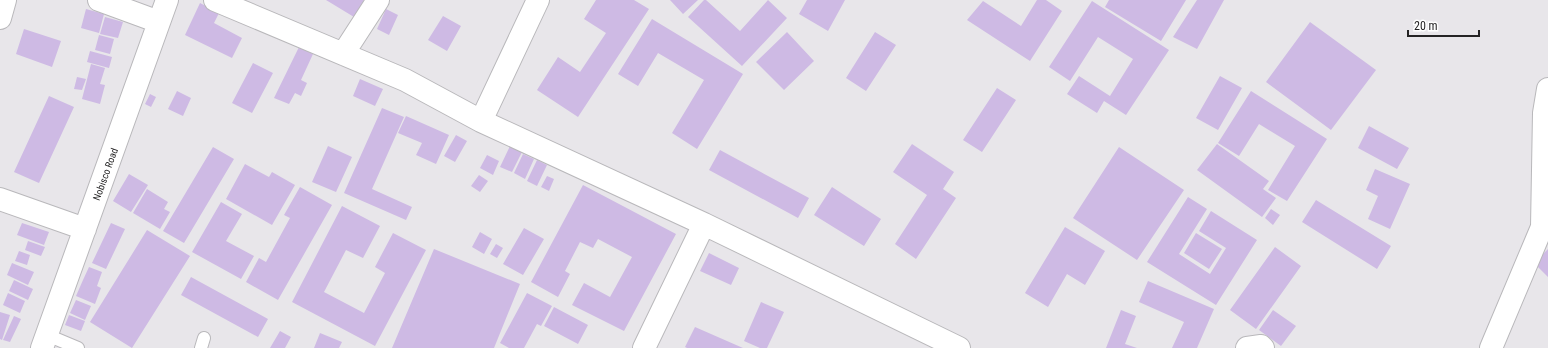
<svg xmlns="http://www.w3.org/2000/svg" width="1548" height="348" font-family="'Roboto Condensed',sans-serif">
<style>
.building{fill:#cebae4}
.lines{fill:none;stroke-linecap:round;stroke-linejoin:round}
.service-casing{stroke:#b9b8bb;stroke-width:14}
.minor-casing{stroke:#b9b8bb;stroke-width:24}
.service{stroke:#fff;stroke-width:12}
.minor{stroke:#fff;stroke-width:22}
.labels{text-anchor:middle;stroke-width:3;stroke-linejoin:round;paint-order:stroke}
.street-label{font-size:10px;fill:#242324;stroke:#fff}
</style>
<rect width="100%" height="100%" fill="#e8e6ea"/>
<path class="building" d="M326,0H364L354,17Z
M596,0H634L649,9L578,117L537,90L558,57L580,72L606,33L584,19Z
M670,0H698L683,14Z
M704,0H706L740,31L768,0L787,18L742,66L688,17Z
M807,0H845L828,31L799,14Z
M1037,0H1046L1062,11L1030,61L967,20L983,1L1021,26Z
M1109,0H1186L1161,41L1105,7Z
M1197,0H1224L1197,49L1173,37Z
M1092,1L1169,50L1126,115L1104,101L1097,113L1067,94L1079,76L1110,96L1133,59L1098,37L1070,81L1049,67Z
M200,3L219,13L214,23L242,38L232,58L185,35Z
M86,9L104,14L99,33L81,28Z
M386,9L398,15L389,35L377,29Z
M443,16L461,26L447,51L428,40Z
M105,17L123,22L118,38L100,34Z
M652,19L743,74L697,149L672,133L704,80L658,53L638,86L618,74Z
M1310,22L1376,70L1331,130L1266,82Z
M24,29L61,41L52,67L16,54Z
M787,32L814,61L784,90L756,62Z
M875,32L896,45L866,91L846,78Z
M99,35L114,39L110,54L95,50Z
M299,47L313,54L301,80L307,83L301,96L295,93L289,104L274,98Z
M90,51L112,57L109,68L87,62Z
M253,63L273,73L252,113L232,103Z
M91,64L105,68L100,84L105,85L100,104L82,99Z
M1220,76L1242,88L1218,130L1196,118Z
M77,77L86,79L82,90L74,89Z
M360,79L383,89L375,106L353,96Z
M997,88L1016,100L982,152L963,140Z
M177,91L191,98L183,116L168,109Z
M1251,91L1327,139L1287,201L1268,190L1295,146L1259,124L1239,156L1218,143Z
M150,94L156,97L151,107L145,104Z
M49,96L74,107L39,183L14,172Z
M382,108L404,117L372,189L412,207L406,220L344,193Z
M406,116L449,135L436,164L416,155L422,143L398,133Z
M1369,126L1409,148L1397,169L1358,148Z
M456,135L467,141L455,162L444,156Z
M912,144L954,172L943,189L956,198L916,259L895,244L927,195L893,172Z
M1217,144L1269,181L1263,189L1276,198L1262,217L1197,170Z
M328,146L352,157L336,192L312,182Z
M510,146L522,152L512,172L500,167Z
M213,147L234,159L184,243L163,231Z
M1119,147L1184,190L1137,260L1073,218Z
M720,150L809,198L798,218L709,170Z
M523,154L534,159L525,179L514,173Z
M487,155L499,161L493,175L480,168Z
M537,160L547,165L537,186L527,181Z
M245,164L269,177L272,172L295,185L272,225L226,199Z
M1375,169L1410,184L1390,229L1368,219L1378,196L1366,190Z
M129,174L148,185L131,212L113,201Z
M479,175L488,181L480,192L471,186Z
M547,176L554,179L549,191L541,187Z
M583,185L676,234L624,331L572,305L584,283L610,297L632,257L598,239L593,248L580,242L565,271L570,274L558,297L531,282Z
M300,187L332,205L278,300L246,282L259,258L266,262L290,218L284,215Z
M832,187L881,219L864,246L814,215Z
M147,189L168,202L164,209L170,212L160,229L133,213Z
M1188,197L1207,209L1179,254L1210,274L1226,248L1199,231L1211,211L1257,240L1216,305L1147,262Z
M1316,200L1391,246L1377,269L1302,222Z
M221,202L242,214L226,241L254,256L241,279L192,252Z
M342,206L380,226L363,258L346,250L324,292L364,313L385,273L375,267L393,233L426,250L375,346L292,302Z
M1271,209L1280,215L1273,225L1265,218Z
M22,223L49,232L44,245L17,235Z
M111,223L125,229L106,269L92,263Z
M1065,227L1105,251L1085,285L1067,274L1048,307L1025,293Z
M524,228L544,239L523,275L503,264Z
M147,230L190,256L132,348L90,322Z
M480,232L492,239L484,254L472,247Z
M1196,233L1222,249L1209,269L1184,253Z
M28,241L45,247L41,256L25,250Z
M496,244L503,248L497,258L490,254Z
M1275,247L1301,266L1256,329L1230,310Z
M434,249L520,284L494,348H392Z
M1548,249V277L1534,263Z
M19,251L30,255L27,265L15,261Z
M709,253L739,268L731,285L700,271Z
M12,263L34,272L28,285L7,275Z
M89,267L102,272L97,286L101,288L95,304L76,296L83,280L90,283L83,280Z
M191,277L268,319L258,337L181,295Z
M14,280L33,289L28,300L9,291Z
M1148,281L1214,309L1197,348H1172L1184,322L1139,302Z
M8,293L25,301L20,313L3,305Z
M527,293L552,306L541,326L537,324L524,348H509L500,343Z
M76,300L91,306L85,320L70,313Z
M761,302L784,312L767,348H760L744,341Z
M554,307L588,325L578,344L544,326Z
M1121,310L1136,316L1125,344L1137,348H1106Z
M1273,310L1296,326L1281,346L1259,330Z
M0,312L10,315L2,340L0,339Z
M69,315L85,321L81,331L65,325Z
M14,316L21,319L10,342L3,340Z
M695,327L743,348H687L685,347Z
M280,331L291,337L285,348H270Z
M320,333L342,342L339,348H314Z"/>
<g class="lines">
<g class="service-casing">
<path id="service" d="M47,335L78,348
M201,348L204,338"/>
</g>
<g class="minor-casing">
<path id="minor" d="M99,0L159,22
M215,0L405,80L481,121L704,224L644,348
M0,18L5,0
M343,54L378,0
M481,121L538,0
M0,199L85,229
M704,224L959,348
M42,348L167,0
M1247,348L1261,346L1263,348
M1491,348L1542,227L1544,113L1548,89"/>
</g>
<use href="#service" class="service"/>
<use href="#minor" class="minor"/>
</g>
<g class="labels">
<g class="street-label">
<text transform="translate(105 174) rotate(-70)" y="4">Nobisco Road</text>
</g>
</g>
<path d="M1408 30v6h71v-6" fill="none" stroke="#242324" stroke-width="2"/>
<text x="1414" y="30" font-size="12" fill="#242324" stroke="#ffffff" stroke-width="3" paint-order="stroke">20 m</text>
</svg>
